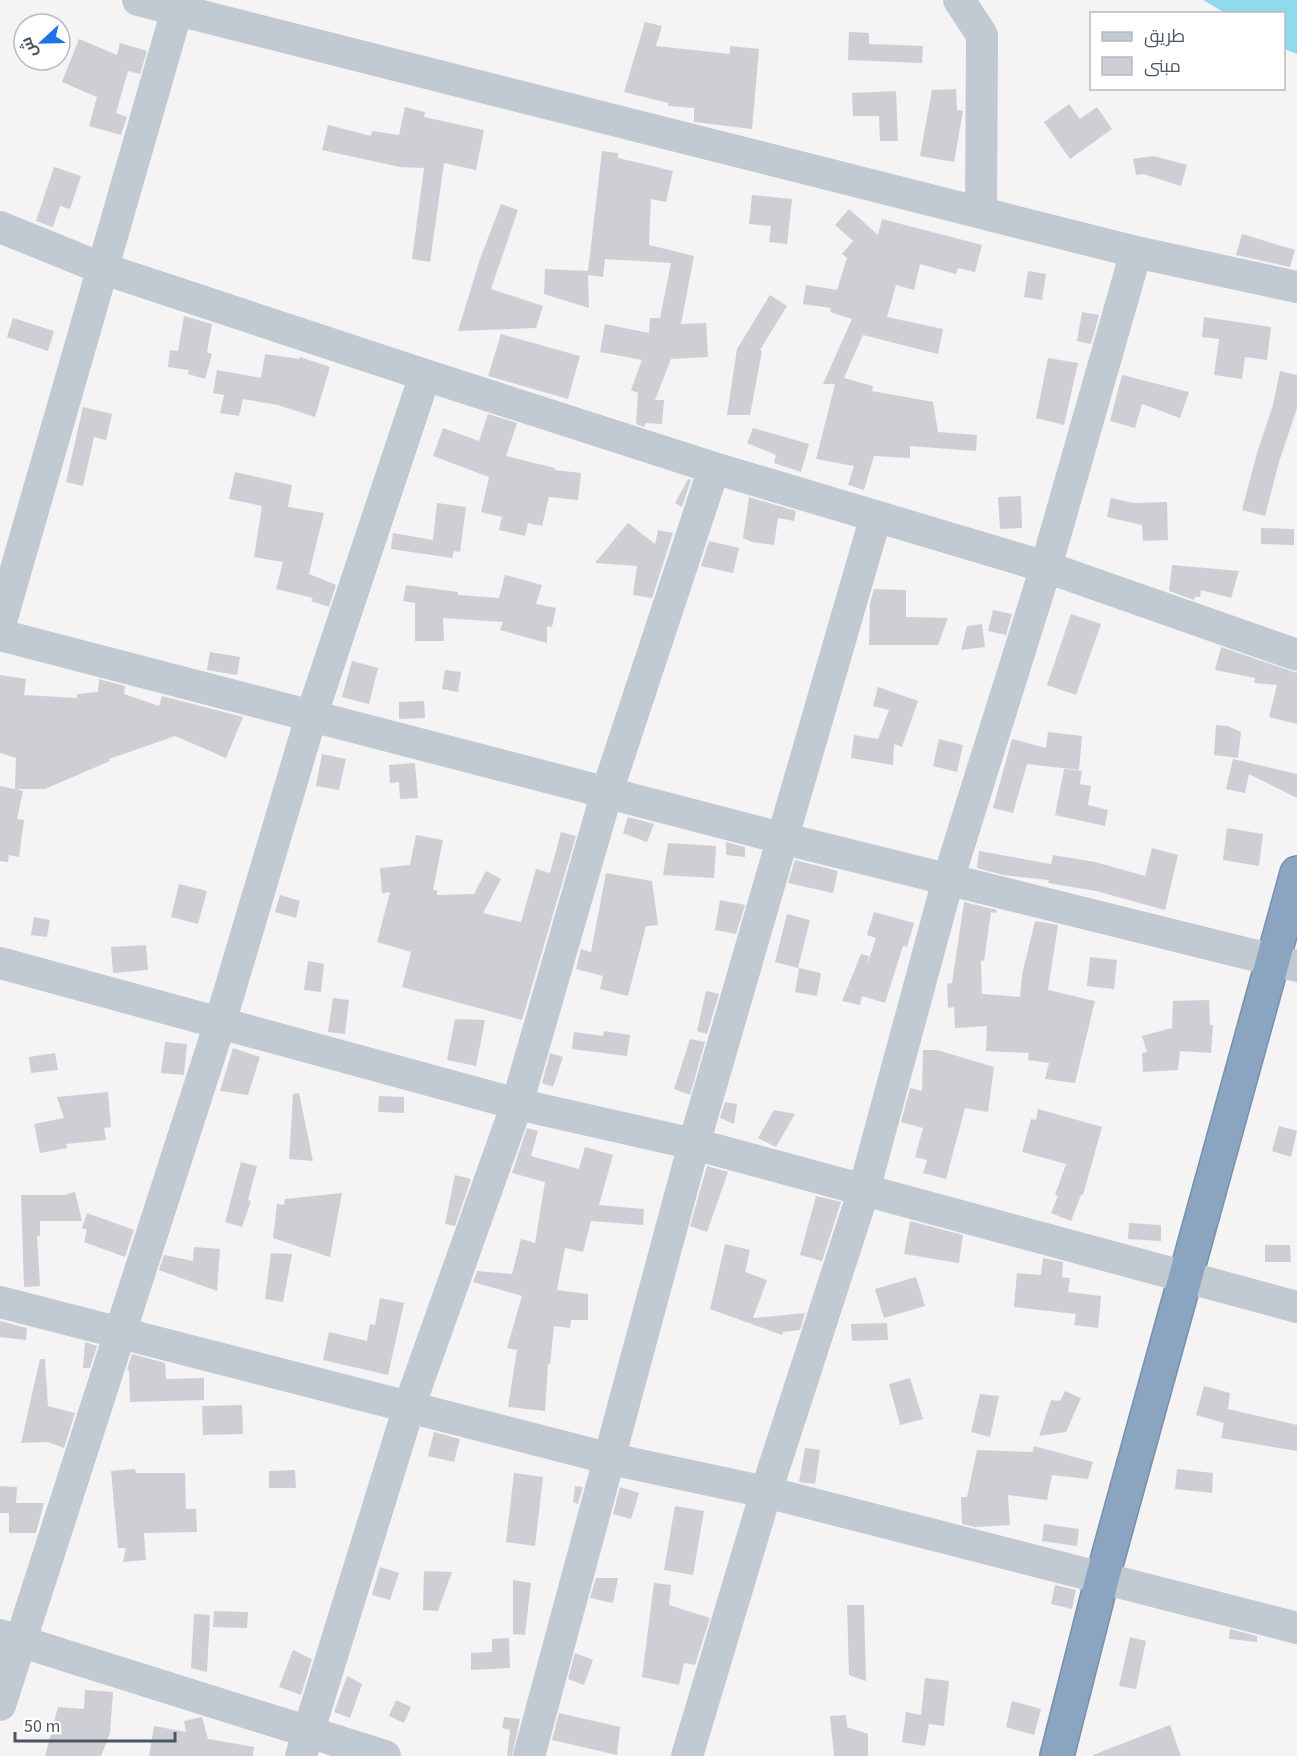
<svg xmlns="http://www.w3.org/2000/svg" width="1297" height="1756" font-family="'Source Sans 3',Cairo,sans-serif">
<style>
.water{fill:#90daee}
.building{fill:#cdcfd5}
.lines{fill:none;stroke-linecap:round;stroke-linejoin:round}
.highway-casing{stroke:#7690ad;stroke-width:36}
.minor{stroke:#c1cad2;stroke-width:32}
.highway{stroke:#8ba5c1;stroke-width:33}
</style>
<rect width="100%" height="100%" fill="#f5f3f3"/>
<path class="water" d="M1203,0H1297V54L1284,49V14L1225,13Z"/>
<path class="building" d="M645,22L662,26L656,46L730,54V46L759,49L752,129L694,122V108L668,106V103L624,92Z
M849,32L869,33V44L923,46L922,63L848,60Z
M79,39L117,55L120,43L147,51L140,74L128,71L116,113L127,117L121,135L89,126L97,97L62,82Z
M956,89L957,110L963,111L954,162L920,156L932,90Z
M896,91L898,141H880L879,116H853L852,93Z
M1069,104L1080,119L1097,107L1112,129L1070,159L1044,122Z
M405,107L425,112L424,117L484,130L476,170L444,163L430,262L412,259L424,168L400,167L322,150L328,125L371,136L372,131L399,135Z
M602,151L618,153V158L673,171L666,202L651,199L649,245L694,256L681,324L706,323L708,357L671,359L655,400H664L662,424L646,423L644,427L636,424L638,393L631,390L642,360L600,352L605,324L649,333L650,318H660L671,263L605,259L603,277L588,275L589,308L544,294L545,269L588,271Z
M1154,156L1187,165L1181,186L1143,174L1136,175L1133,159Z
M54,167L81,176L70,209L60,206L53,227L36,221Z
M752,195L792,199L787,244L769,242L771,226L749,224Z
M501,204L518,210L491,289L543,306L536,328L458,331L480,259Z
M849,209L878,235L882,219L982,245L975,272L958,268L956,274L920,264L914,290L896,285L887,317L943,329L938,354L863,335L844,378L873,386L872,391L933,402L938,432L977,435L976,451L910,446V458L874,456L864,490L848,485L854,466L816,459L835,384H823L852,319L830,312L831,308L803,304L806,285L837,290L847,258L842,254L853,241L835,225Z
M1242,234L1295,250L1290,267L1236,255Z
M1028,271L1046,274L1042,300L1024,297Z
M770,295L787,306L760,350L762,351L750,415H727L737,349Z
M1082,312L1099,315L1091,344L1077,341Z
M184,316L212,324L207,352L212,354L205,379L188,374L189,370L168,367L170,350L178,351Z
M1204,317L1271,327L1267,360L1245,357L1242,379L1214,375L1219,339L1202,337Z
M13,318L54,331L48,351L7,337Z
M501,334L580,356L568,399L488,376Z
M265,354L299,359L300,357L330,367L315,417L278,405L243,399L239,416L220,413L224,395L213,393L217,370L261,378Z
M1048,358L1078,363L1064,425L1036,418Z
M1280,371L1297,375V408L1279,462L1265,516L1242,510L1257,453L1273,405Z
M1122,375L1189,392L1180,418L1142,404L1135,428L1110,421Z
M83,407L112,414L106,440L94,437L83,486L66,482Z
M488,414L517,423L506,456L555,468V470L581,473L578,500L549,497L542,526L528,523L525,536L499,530L502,517L481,512L489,477L433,456L443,428L479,441Z
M753,428L809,444L801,472L774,463L776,455L747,443Z
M235,472L292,485L288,507L324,513L309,574L336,585L329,607L311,601L313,598L276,589L283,562L254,557L262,506L229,499Z
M688,479L691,480L682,507L675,503Z
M1021,496L1022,528L1000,529L998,497Z
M749,497L796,511L794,521L778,518L774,545L752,542L743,538Z
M1111,498L1134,503L1167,502L1168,540L1143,541L1142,525L1107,517Z
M437,503L466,507L460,552L454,551L452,558L391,549L393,533L433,540Z
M628,523L655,544L658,530L673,533L652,598L633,595L637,566L595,563Z
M1261,528L1294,529V545L1261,544Z
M709,541L739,548L733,573L701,566Z
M1172,565L1239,571L1231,598L1201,590L1200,597H1195L1194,600L1169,591Z
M505,575L542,585L536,604L556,608L552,627L547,626V643L500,630L503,622L443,618L444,641H415V603L403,601L406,585L458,592V595L499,598Z
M874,589L906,590V617L948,618L938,645H869L870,603Z
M993,610L1012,614L1006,635L988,631Z
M1071,614L1101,624L1076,695L1047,685Z
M982,624L985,647L961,650L967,626Z
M1221,647L1297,673V724L1269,717L1277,685L1254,683L1255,678L1215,670Z
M210,652L240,657L237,675L207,670Z
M352,661L378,668L369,704L342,697Z
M445,670L461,672L458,692L442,689Z
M0,675L26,679L24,695L77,698V694L98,692L99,679L125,686L124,694L159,706L162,696L243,717L226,758L175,736L109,759L110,761L45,789H16L23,791L17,819L24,820L19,857L9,855L8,862L0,861V786L15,789L16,758L0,753Z
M878,687L918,701L902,747L894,744L893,765L851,758L854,735L878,739L889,710L873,706Z
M424,701L425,718L399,719V702Z
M1216,725L1228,726L1241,732L1238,758L1214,755Z
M1048,732L1082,736L1079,770L1027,764L1013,813L993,808L1012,739L1046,748Z
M939,739L963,745L957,772L933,766Z
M322,754L346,759L339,790L316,786Z
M1233,759L1297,774V798L1249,774L1245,793L1226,789Z
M415,763L418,798L400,799L399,782L390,783L389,765Z
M1064,769L1082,771L1080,784L1091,786L1088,805L1108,810L1105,826L1055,815Z
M628,817L654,824L647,842L623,833Z
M1227,828L1263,834L1259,866L1223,860Z
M561,832L576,836L522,1020L402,987L411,952L377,942L390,892L382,893L380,868L410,865L416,835L443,840L433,890H437V895L474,894L486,871L501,879L483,913L521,922L536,869L550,873Z
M726,842L745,847V857L726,855Z
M668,843L716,846L714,878L663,875Z
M1152,848L1178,855L1165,910L1096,891L1048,883L1049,880L1003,875L977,868L979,851L1051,864L1053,855L1095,862L1145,876Z
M795,860L838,871L833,893L788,883Z
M606,873L652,881L658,925L646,926L628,996L600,989L603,976L576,969L581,949L591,952Z
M179,884L207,891L198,924L171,917Z
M280,895L300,901L296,918L275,912Z
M720,900L745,905L736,934L715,930Z
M964,902L997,910L996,913L991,912L984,961L981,960L982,994L1020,997L1022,975L1035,921L1058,925L1048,990L1095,1001L1075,1083L1045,1079L1049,1063L1028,1060L1029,1053L986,1051L987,1026L955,1028L954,1007L948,1008L947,984L952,983Z
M874,912L914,923L907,947L903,946L885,1003L862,996L860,1005L842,1001L861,954L869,956L867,965L876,938L867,935Z
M787,914L810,920L798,968L775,962Z
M34,917L50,920L47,937L31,935Z
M146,945L148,970L113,973L111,947Z
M1090,957L1117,960L1114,989L1087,986Z
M308,961L324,964L321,992L304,990Z
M799,968L821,973L817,996L795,992Z
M706,991L719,994L707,1034L697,1031Z
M333,998L349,1000L345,1034L328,1032Z
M1209,1000L1210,1025H1213L1211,1053L1180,1051L1178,1070L1143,1072L1142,1053L1147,1052L1142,1036L1172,1028L1173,1001Z
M455,1019L485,1020L476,1066L447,1060Z
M604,1031L630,1035L627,1056L572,1049L574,1032L603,1036Z
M690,1039L705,1042L690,1095L674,1089Z
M165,1042L187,1044L184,1075L161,1073Z
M233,1048L260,1057L248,1095L220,1091Z
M923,1050H937L994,1067L988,1112L965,1108L946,1179L923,1173L927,1160L915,1157L923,1128L901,1122L910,1088L922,1091Z
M55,1053L58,1070L31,1073L29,1057Z
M550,1053L563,1057L553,1087L542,1083Z
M108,1092L111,1127L104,1128L106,1140L66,1144L67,1148L40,1153L34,1124L64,1118L57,1097Z
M299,1093L313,1161L289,1159L293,1094Z
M379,1096L404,1097V1113L378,1112Z
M725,1102L737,1104L734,1124L720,1118Z
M1038,1109L1102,1127L1083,1195H1081L1071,1221L1051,1213L1058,1196L1055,1195L1066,1164L1022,1152L1031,1119L1036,1120Z
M774,1110L795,1114L776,1147L758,1138Z
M1279,1126L1297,1131L1291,1157L1272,1151Z
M527,1128L538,1131L531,1156L579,1169L585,1147L613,1155L599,1205L644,1209L643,1225L591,1221L583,1252L565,1248L557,1290L588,1294V1320H571L570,1328L554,1326L550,1364H548L545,1411L508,1407L517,1350L507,1348L522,1296L473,1282L477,1271L512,1274L521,1239L535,1243L545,1182L512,1173Z
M241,1162L257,1166L248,1200L251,1201L242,1227L225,1222Z
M707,1166L728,1172L707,1232L690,1226Z
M455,1175L471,1179L455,1226L445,1224Z
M75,1192L82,1221H40V1236H37L40,1286L24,1287L21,1195H64Z
M342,1193L330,1257L273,1238L277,1204L284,1205L285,1199Z
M816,1196L841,1202L822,1261L800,1255Z
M87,1213L134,1230L125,1257L84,1242L87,1230L82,1228Z
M910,1221L963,1235L959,1263L904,1254Z
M1129,1223L1161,1225V1241L1128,1239Z
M725,1244L750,1250L745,1272L767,1280L753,1318L805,1313L800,1330L783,1332L782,1335L710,1309Z
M1265,1245H1290L1291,1262H1265Z
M194,1247L220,1249L217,1291L159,1270L164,1255L193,1261Z
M271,1253L292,1254L283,1302L265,1299Z
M1043,1258L1063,1262L1062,1277L1070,1278L1068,1292L1101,1296L1098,1328L1074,1325L1076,1314L1014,1307L1017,1273L1041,1275Z
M916,1277L925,1306L884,1318L875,1289Z
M380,1298L404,1303L388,1375L323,1360L329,1332L367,1341L370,1324L375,1325Z
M0,1321L27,1328L26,1340L0,1337Z
M887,1323L888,1340L852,1341L851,1324Z
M85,1342L97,1346L90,1368H83Z
M132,1354L165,1363L166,1379L204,1378V1400L130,1402L129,1371L127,1370Z
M40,1359H45L48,1406L75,1413L64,1448L48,1442L21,1443Z
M910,1378L923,1419L900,1425L889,1384Z
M1204,1386L1230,1393L1228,1409L1297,1425V1451L1221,1438L1224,1423L1196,1415Z
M1065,1391L1081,1398L1066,1432L1039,1436L1051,1400L1060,1401Z
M980,1394L999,1396L990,1437L971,1432Z
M242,1405L243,1434L203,1435L202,1406Z
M434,1432L460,1439L454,1462L428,1456Z
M1034,1446L1093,1462L1088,1479L1052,1475L1047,1500L1008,1495L1010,1525L975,1527L962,1524L961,1497H967L977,1450L1033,1452Z
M805,1448L820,1450L815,1484L799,1482Z
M135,1469L136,1473H185L186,1509H196L197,1532L144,1533L146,1560L123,1562L126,1548H118L111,1471Z
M1177,1469L1213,1473L1212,1493L1175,1489Z
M295,1470L296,1488H269V1471Z
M514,1473L543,1477L535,1546L506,1542Z
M0,1486L17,1487L16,1503H44L36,1533H9V1513H0Z
M575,1486L583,1487L578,1504L573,1502Z
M620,1487L639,1493L631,1519L613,1514Z
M675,1506L704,1511L693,1575L664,1570Z
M1044,1524L1079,1529L1077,1546L1042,1541Z
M380,1567L399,1573L390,1600L372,1595Z
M424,1571L452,1572L438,1611L423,1610Z
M596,1578H618L613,1603L590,1598Z
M513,1580L531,1583L525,1635L513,1634Z
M654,1583L671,1585L669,1605L710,1618L695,1665L684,1663L679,1685L642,1677Z
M1055,1585L1076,1590L1072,1609L1051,1604Z
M847,1605H864L866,1681L849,1675Z
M214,1611L248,1612L247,1628L213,1627Z
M194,1614L210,1615L207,1672L191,1668Z
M1230,1629L1257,1636V1642L1229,1639Z
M1130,1637L1146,1641L1136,1689L1119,1686Z
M509,1638L510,1668L471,1670V1653L492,1652V1639Z
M293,1650L312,1659L301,1695L279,1687Z
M575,1653L593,1660L584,1685L568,1679Z
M347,1676L362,1684L350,1718L334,1712Z
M925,1678L949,1681L944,1726L929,1724L925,1746L902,1742L906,1712L921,1715Z
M85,1690L113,1692L110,1733L101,1756H45L58,1707L84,1709Z
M396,1700L411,1707L404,1723L389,1716Z
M1012,1701L1041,1709L1034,1735L1006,1727Z
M559,1713L620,1727L617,1755L552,1740Z
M846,1715L847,1727L868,1734V1756H834L830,1716Z
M202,1717L208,1739L254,1747L253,1756H149L154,1726L186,1732L184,1721Z
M504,1717L520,1719L512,1756H507L510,1730L502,1728Z
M1170,1725L1181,1756H1093V1755Z"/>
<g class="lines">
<g class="highway-casing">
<path id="highway" d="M1057,1756L1102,1579L1297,873"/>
</g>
<path class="minor" d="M138,0L1136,252L1297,287
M959,0L982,35L981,211
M0,227L101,268L425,375L714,468L1046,567L1297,655
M0,625L177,10
M0,635L781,838L1297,966
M0,963L517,1104L694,1144L1297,1307
M0,1302L611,1459L766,1492L1297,1628
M0,1635L385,1756
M0,1705L220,1023L311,717L425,375
M301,1756L409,1407L517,1104L607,792L714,468
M529,1756L694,1144L876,516
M687,1756L766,1492L864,1190L948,880L1046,567L1136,252"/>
<use href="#highway" class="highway"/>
</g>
<rect x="1090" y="12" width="195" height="78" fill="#ffffff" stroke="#b7bbc0" stroke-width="1.5"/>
<rect x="1102" y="32" width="30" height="9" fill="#c1cad2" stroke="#b7bbc0" stroke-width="1.5"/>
<text x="1144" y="42" font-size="18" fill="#4a5661">طريق</text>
<rect x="1102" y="57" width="30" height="18" fill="#cdcfd5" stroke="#b7bbc0" stroke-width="1.5"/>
<text x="1144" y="72" font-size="18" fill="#4a5661">مبنى</text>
<g transform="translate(42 42) rotate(248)"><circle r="28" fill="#ffffff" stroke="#b7bbc0" stroke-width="1.5"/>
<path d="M0-4.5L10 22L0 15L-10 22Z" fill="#1a73e8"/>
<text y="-9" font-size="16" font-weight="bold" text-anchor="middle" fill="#4a5661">ش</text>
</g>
<path d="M15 1732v9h160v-9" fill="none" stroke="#4a5661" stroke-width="3"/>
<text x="24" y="1732" font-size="18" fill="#4a5661" stroke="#ffffff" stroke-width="4.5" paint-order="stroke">50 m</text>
</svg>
